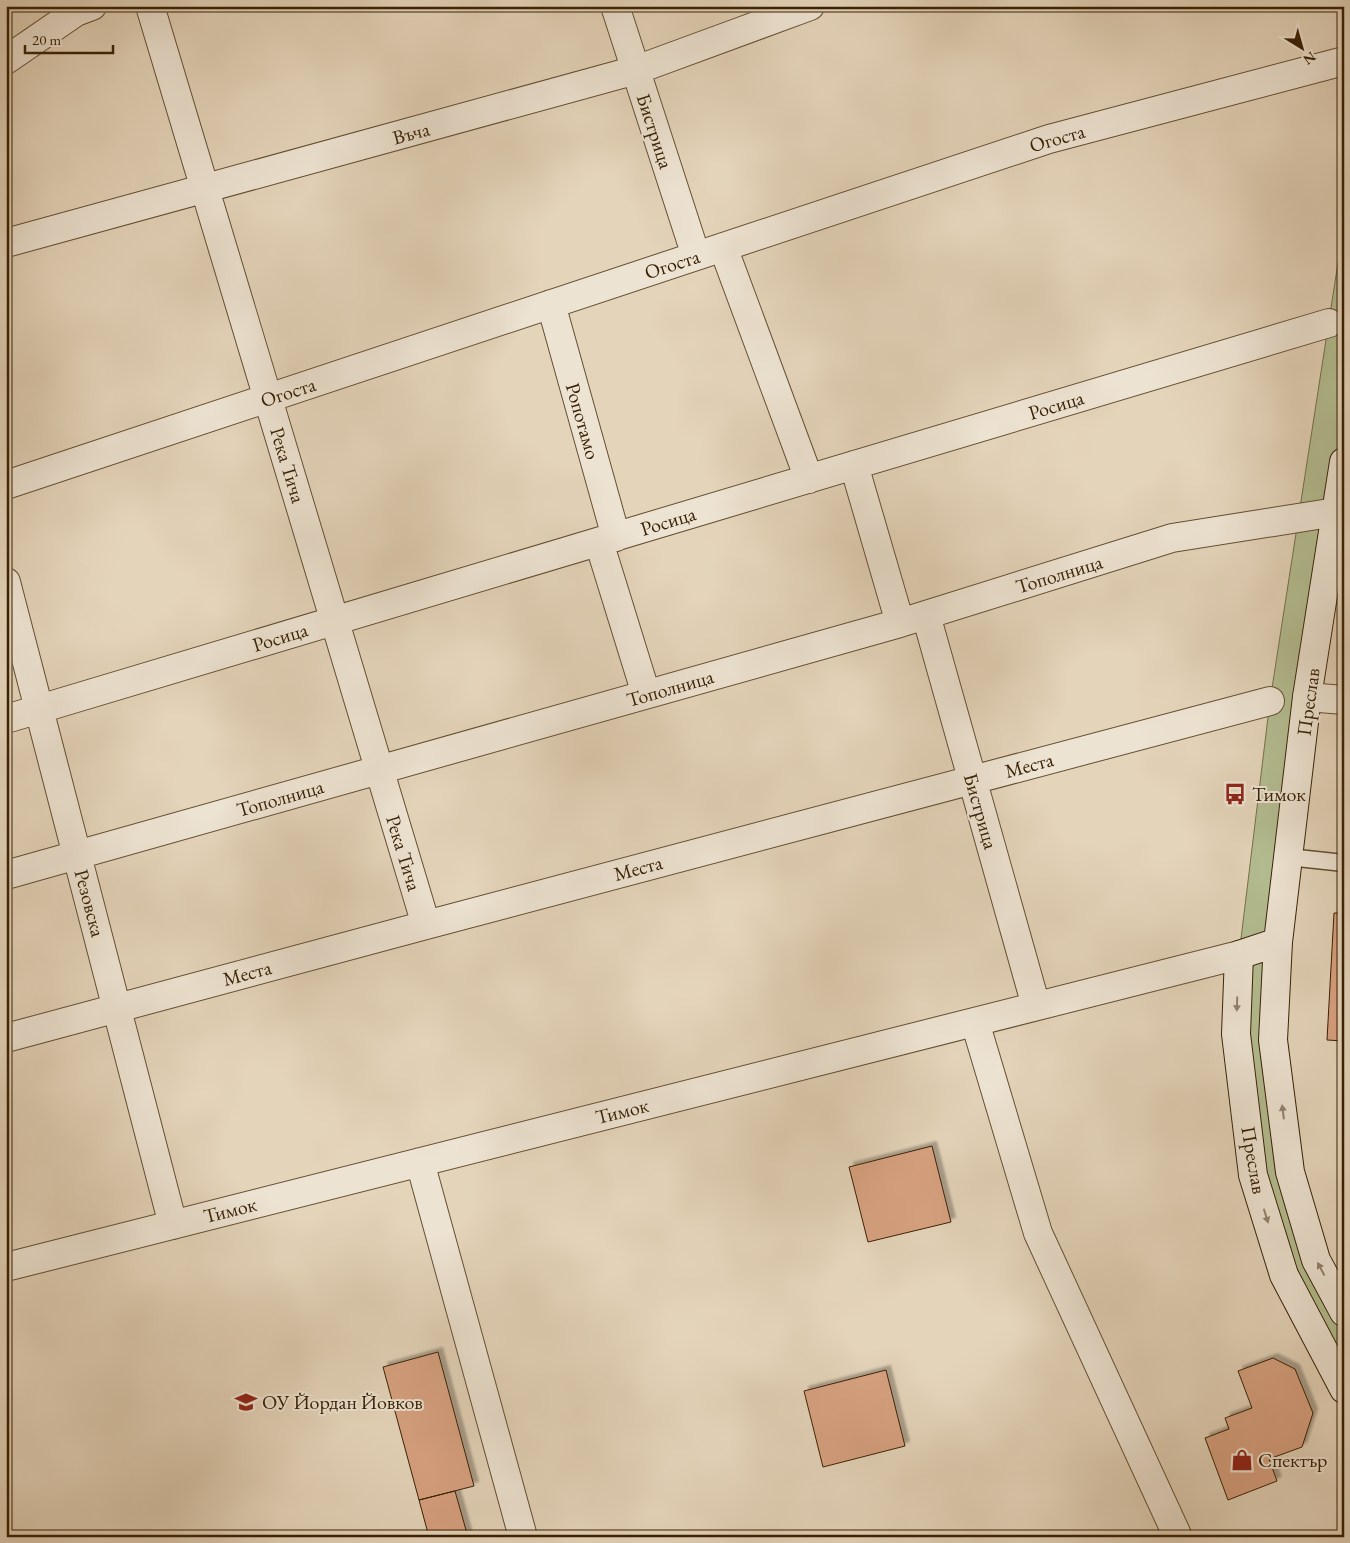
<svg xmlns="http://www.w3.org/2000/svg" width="1350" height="1543" font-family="'EB Garamond',serif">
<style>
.green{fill:#b3bd91;stroke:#766f4b}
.building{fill:#d7a180;stroke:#392105;filter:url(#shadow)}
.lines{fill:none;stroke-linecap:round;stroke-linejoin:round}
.service-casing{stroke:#644e32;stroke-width:19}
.minor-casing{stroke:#644e32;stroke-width:30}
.secondary-casing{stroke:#392105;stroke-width:30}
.service{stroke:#ede3d2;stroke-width:16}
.minor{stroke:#ede3d2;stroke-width:28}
.secondary{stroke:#ede3d2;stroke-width:28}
.oneway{fill:#93826c}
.labels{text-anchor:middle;stroke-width:4;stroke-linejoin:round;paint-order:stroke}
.street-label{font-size:20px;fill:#392105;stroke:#ede3d2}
.poi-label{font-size:20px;fill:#392105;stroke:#ede3d2;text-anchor:start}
</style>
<defs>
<filter id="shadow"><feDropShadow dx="4.5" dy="-4.5" stdDeviation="1" flood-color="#0004"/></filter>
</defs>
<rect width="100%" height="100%" fill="#e4d4ba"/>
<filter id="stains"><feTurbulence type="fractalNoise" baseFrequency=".004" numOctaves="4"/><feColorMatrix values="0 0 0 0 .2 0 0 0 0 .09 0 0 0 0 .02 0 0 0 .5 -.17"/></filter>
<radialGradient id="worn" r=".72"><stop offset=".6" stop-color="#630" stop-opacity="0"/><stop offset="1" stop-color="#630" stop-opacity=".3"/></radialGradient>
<path class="green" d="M1344,224V462L1278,942L1290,1173L1344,1312V1389L1253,1175L1239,955L1270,701Z"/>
<path class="building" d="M1334,913H1344V1041L1327,1040Z
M932,1146L951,1222L868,1242L849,1167Z
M438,1352L474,1486L419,1500L383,1367Z
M1273,1358L1295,1369L1313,1413L1302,1447L1269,1459L1277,1481L1228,1500L1205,1438L1229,1429L1225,1418L1252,1408L1238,1371Z
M886,1370L905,1446L823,1467L804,1391Z
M455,1491L468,1537H429L419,1500Z"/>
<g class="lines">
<g class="service-casing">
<path id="service" d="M1288,857L1344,863"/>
</g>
<g class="minor-casing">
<path id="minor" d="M150,6L426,925
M615,6L696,256
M6,60L76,12L92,6
M6,243L636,70L810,6
M723,247L809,479
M551,304L616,537
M854,465L900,623
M6,485L1049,139L1344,61
M599,542L646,694
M6,582L173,1225
M926,615L1036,1006
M1307,697L1344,700
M6,719L1329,323
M6,875L900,623L1172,538L1336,512
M975,1022L1038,1233L1178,1537
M6,1038L426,925L1270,701
M420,1162L523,1537
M6,1267L1239,955"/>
</g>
<g class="secondary-casing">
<path id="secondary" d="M1344,462L1307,697L1278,942L1239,955L1236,1034L1253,1175L1284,1275L1344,1389
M1278,942L1273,1040L1290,1172L1316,1260L1344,1312"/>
</g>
<use href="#service" class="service"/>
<use href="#minor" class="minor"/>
<use href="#secondary" class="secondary"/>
</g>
<defs><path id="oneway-solid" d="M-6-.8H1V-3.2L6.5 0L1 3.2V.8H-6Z" transform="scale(1.25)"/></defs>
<g class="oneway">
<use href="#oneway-solid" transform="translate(1237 1004) rotate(92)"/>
<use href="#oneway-solid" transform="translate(1283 1112) rotate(-97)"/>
<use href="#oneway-solid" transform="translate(1266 1216) rotate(73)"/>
<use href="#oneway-solid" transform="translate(1321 1269) rotate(-118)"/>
</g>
<defs>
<g id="bus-bare" transform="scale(1.725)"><path d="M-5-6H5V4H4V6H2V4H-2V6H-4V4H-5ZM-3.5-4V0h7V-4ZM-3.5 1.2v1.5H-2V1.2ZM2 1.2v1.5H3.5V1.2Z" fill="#8f2418" stroke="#ede3d2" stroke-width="2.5" paint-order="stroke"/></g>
<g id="school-bare" transform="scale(1.725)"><path d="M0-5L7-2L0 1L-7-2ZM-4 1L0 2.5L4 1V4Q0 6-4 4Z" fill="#8f2418" stroke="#ede3d2" stroke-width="2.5" paint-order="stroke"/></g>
<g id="shop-bare" transform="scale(1.725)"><path d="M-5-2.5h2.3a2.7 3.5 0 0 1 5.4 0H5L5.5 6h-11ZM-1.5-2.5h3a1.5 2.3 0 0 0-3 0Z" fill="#8f2418" stroke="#ede3d2" stroke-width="2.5" paint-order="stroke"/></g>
</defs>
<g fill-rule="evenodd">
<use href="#bus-bare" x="1235" y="794"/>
<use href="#school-bare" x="246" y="1402"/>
<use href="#shop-bare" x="1242" y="1460"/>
</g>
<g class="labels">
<g class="street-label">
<text transform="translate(655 131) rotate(72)" y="7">Бистрица</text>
<text transform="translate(411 133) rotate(-15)" y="7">Въча</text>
<text transform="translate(1057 138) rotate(-16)" y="7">Огоста</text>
<text transform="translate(672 264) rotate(-18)" y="7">Огоста</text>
<text transform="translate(288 392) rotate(-18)" y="7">Огоста</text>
<text transform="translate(1056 405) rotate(-17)" y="7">Росица</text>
<text transform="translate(583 421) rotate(74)" y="7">Ропотамо</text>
<text transform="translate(288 465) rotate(73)" y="7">Река Тича</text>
<text transform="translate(668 521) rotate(-17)" y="7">Росица</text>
<text transform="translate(1059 574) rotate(-17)" y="7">Тополница</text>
<text transform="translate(280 637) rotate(-17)" y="7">Росица</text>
<text transform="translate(670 688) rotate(-16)" y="7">Тополница</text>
<text transform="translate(1308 702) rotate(-82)" y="7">Преслав</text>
<text transform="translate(1029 765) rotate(-15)" y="7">Места</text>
<text transform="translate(280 798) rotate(-16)" y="7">Тополница</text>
<text transform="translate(981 811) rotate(74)" y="7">Бистрица</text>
<text transform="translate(404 853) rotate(73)" y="7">Река Тича</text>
<text transform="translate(638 868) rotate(-15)" y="7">Места</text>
<text transform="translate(90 903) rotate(75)" y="7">Резовска</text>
<text transform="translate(247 973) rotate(-15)" y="7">Места</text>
<text transform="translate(622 1111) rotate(-14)" y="7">Тимок</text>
<text transform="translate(1254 1160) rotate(80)" y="7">Преслав</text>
<text transform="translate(230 1210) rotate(-14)" y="7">Тимок</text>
</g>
<g class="poi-label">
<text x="1252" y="801">Тимок</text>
<text x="262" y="1409">ОУ Йордан Йовков</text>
<text x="1258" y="1467">Спектър</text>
</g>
</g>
<rect width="1350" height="1543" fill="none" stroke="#e4d4ba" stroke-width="25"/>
<rect x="8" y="8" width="1335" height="1528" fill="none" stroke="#392105" stroke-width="2.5"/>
<rect x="12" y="12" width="1325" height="1518" fill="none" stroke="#392105"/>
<g transform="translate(1302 48) rotate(143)" stroke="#ede3d2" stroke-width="4" paint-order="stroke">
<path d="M0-4L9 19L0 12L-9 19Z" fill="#392105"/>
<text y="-8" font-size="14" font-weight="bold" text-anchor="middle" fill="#392105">N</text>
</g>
<path d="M25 45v8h88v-8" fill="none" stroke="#392105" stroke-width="2.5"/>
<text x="32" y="45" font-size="15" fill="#392105" stroke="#ede3d2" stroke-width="4" paint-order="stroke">20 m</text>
<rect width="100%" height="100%" filter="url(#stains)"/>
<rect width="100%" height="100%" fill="url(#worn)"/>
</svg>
